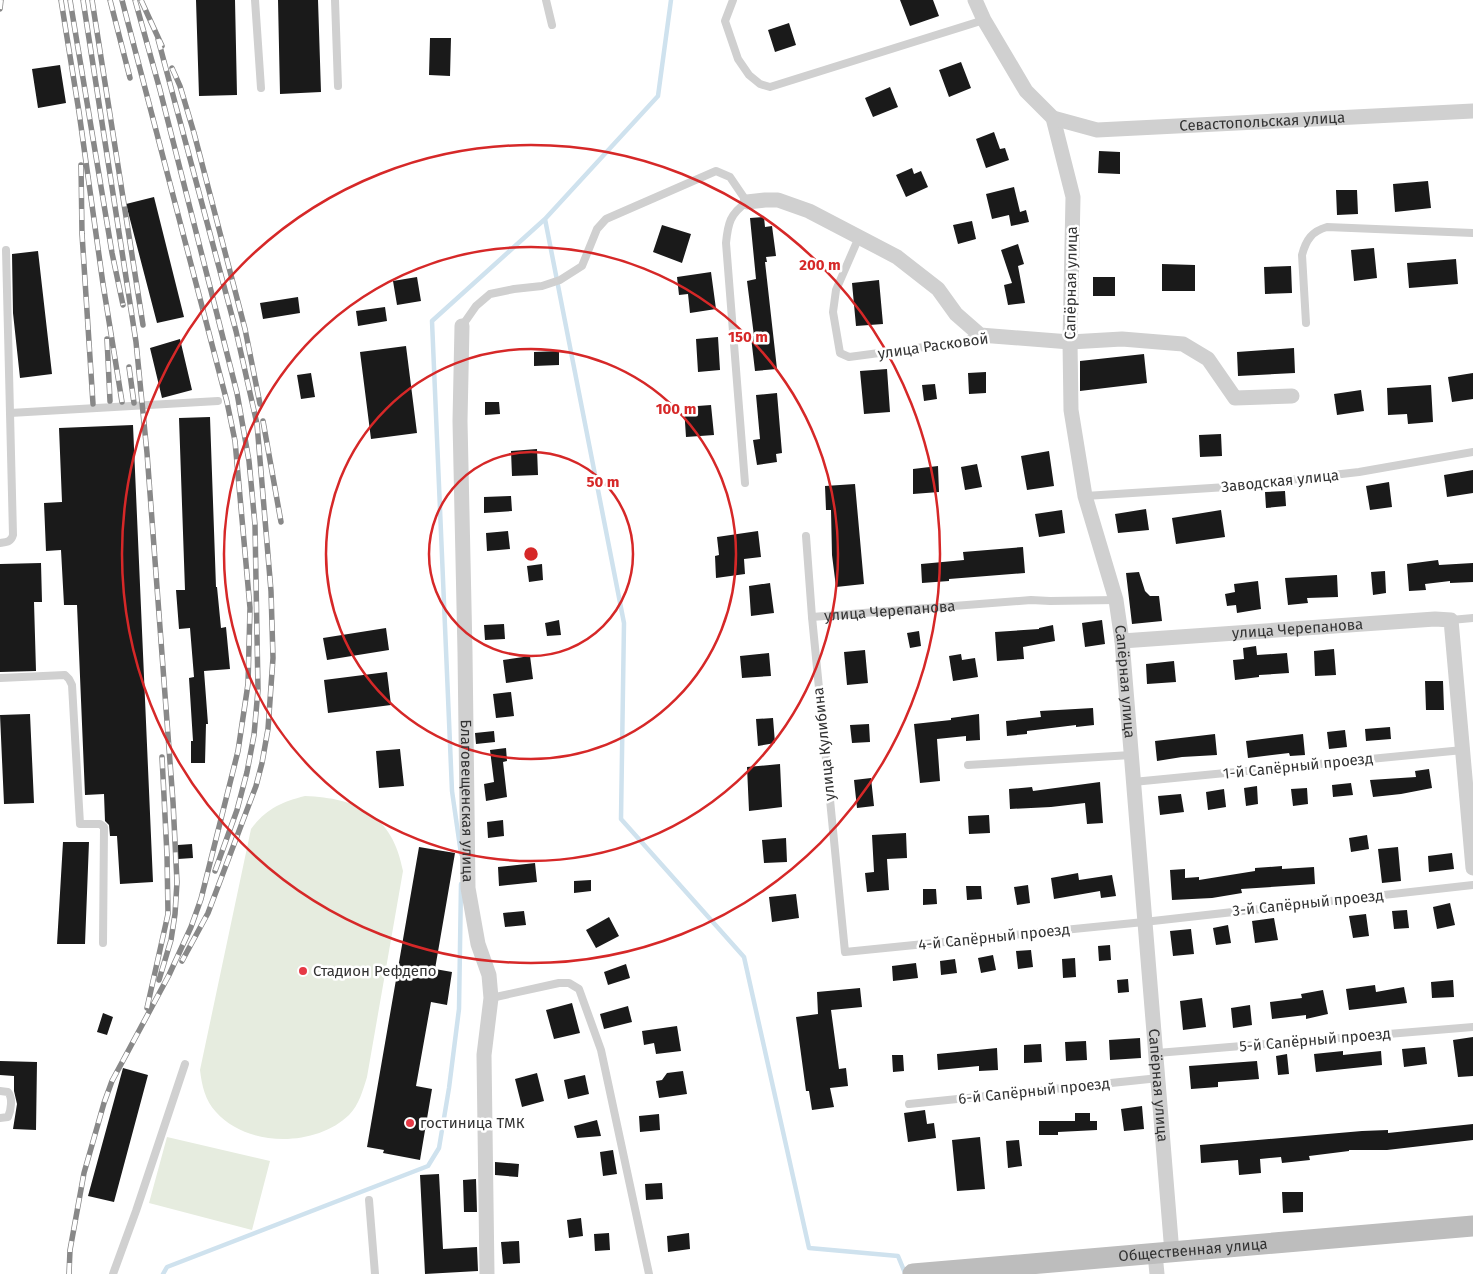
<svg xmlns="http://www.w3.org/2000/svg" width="1473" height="1274" font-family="'Fira Sans',sans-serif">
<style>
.green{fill:#e6ecdf}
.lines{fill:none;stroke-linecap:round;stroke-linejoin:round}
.stream{stroke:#cfe2ee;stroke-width:4.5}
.building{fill:#1a1a1a}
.lane{stroke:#d0d0d0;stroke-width:8}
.street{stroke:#d0d0d0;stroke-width:15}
.secondary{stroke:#bdbdbd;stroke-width:21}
.rail-casing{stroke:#888;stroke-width:5.5}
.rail{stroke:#fff;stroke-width:4;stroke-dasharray:11;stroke-linecap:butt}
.ring{fill:none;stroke:#d62828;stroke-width:2.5}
.poi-dot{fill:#e63946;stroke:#fff;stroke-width:2}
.labels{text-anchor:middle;stroke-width:5;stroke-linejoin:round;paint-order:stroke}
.street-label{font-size:15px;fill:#333;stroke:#fff}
.poi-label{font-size:15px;fill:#333;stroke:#fff;text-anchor:start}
.centre{fill:#d62828;stroke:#fff;stroke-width:2.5}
.ring-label{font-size:15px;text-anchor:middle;font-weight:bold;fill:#d62828;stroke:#fff;stroke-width:5;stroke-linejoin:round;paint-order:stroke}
</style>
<rect width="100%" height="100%" fill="#fff"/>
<path class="green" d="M305,796C357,798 393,815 403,871L367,1077C363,1090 359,1105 349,1115C316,1147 248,1148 216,1112C205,1100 202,1086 200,1070L251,829C266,809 281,802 305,796Z
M167,1137L270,1161L252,1230L149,1203Z"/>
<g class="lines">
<path class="stream" d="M671,0L658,96L545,219L624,623L621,819L744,957L809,1248L898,1256L905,1273
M461,854L452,791L432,321L545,219
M163,1274L167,1267L428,1166L439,1148L449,1088L459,1009L461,884"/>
</g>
<path class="building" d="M196,0H235L237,95L199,96Z
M278,0H318L321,92L280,94Z
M900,0H933L939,16L910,26Z
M789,23L796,45L775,52L768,30Z
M430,38H451L450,76L429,75Z
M961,62L971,88L949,97L939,70Z
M60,65L66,103L38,108L32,69Z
M890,87L898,107L873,117L865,98Z
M994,132L1000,149L1005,148L1009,160L986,168L976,139Z
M1099,151L1120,152V174L1098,173Z
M912,168L914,174L921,171L928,187L906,197L896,175Z
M1428,181L1431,208L1395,212L1393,184Z
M1014,187L1020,212L1026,210L1029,222L1011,226L1009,215L992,219L986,194Z
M1336,190H1357L1358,214L1337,215Z
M154,197L184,317L157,323L126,204Z
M764,217L765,227L772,226L776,256L766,257L767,262H765L777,369L755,371L751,337L754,336L747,281L756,279L750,218Z
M972,221L976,239L958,244L953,225Z
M662,225L691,234L682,263L653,252Z
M1018,244L1024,264L1018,266L1025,303L1008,305L1004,285L1012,283L1001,250Z
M1374,248L1377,278L1354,281L1351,250Z
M38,251L52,374L20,378L13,313L12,254Z
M1456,259L1458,284L1409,288L1407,263Z
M1162,264L1195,265V291H1162Z
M1291,266L1292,293L1265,294L1264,267Z
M711,272L716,309L690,313L688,294L679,295L677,277Z
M417,277L421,301L397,305L393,281Z
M1093,277H1115V296H1093Z
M879,280L883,324L856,326L852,283Z
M298,297L300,313L263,319L260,303Z
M385,307L387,321L358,326L356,311Z
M718,337L720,370L698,372L696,339Z
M180,339L192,390L162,398L150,348Z
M406,346L417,433L371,439L360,352Z
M1294,348L1295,373L1238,376L1237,352Z
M559,351V365L534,366V352Z
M1144,354L1147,383L1080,391V361Z
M887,369L890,412L864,414L860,371Z
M986,372V393L969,394L968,373Z
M311,373L315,397L301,399L297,375Z
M1473,373V399L1452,402L1448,377Z
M935,384L937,399L924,401L922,385Z
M1431,385L1433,422L1408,424L1407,414L1388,415L1387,388Z
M1361,390L1364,411L1337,415L1334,394Z
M777,393L782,453L776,454L777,462L757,465L753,440L760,439L756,395Z
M485,402H499L500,414L485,415Z
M711,405L714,435L686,437L684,407Z
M210,417L216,587H217L221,628L226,627L230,669L204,671L208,724H206L205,763H191V741H193L189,678L194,677L190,628L179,629L176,590H185L179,418Z
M133,425L153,882L120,884L117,836H110L109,825L105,821L104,794L85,795L77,605H64L61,550L46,551L44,503L62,502L59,428Z
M1221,434L1222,456L1200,457L1199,435Z
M537,449L538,475L512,476L511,451Z
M1049,451L1054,486L1027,490L1021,456Z
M977,464L982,487L965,490L961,467Z
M938,466L939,492L913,494V469Z
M1473,470V493L1447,497L1444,475Z
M1389,482L1392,507L1370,510L1366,486Z
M855,484L864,584L836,587L832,555L831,510H826L825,486Z
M1285,491L1286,506L1266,508L1265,492Z
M511,496L512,511L484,513V497Z
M1146,509L1149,530L1118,533L1115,514Z
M1062,510L1065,533L1039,537L1035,514Z
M1221,510L1225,537L1176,544L1172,518Z
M508,531L510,549L487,551L486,533Z
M758,531L761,557L744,559L745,574L716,578L715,556L719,555L717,537Z
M1023,547L1025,573L949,579V581L922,583L921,564L964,560L963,552Z
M1438,560L1439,565L1473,563V582L1450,583V581L1425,584L1426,590L1409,591L1407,564Z
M41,563L42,602H34L36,671L0,672V564Z
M542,564L543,580L529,582L527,566Z
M1385,571L1386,593L1373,595L1371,572Z
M1139,572L1145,591L1150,596H1159L1162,621L1132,624L1126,573Z
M1337,575L1338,597L1307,598L1308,603L1288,605L1285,578Z
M1258,581L1261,609L1237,613L1236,605L1227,606L1225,594L1235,592L1234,584Z
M770,583L774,613L751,616L749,586Z
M559,620L561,635L547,636L545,623Z
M1102,620L1105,644L1085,647L1082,623Z
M504,624L505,639L485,640L484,625Z
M1053,625L1055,641L1023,647L1024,659L997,661L995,632L1039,629V628Z
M386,628L389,650L327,660L323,638Z
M919,631L921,646L910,648L907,633Z
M1256,646L1257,655L1287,653L1289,673L1259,675V677L1235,680L1233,660L1244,659L1243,648Z
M1334,649L1336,675L1315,676L1314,651Z
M865,650L868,683L847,685L844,652Z
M769,653L771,676L742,678L740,656Z
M961,654L962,660L975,658L978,677L953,681L949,656Z
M530,656L533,679L506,683L503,660Z
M1174,661L1176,682L1147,684L1146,664Z
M387,672L391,705L328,713L324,680Z
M1425,681H1443L1444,710H1426Z
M511,692L514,716L496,718L493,694Z
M1093,708L1094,725L1076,727V725L1027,731V734L1007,736L1006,721L1041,717L1040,711Z
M30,714L34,803L4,804L0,715Z
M979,714L980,740L966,741V736L937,739L940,781L920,783L914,724L951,720V718Z
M773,718L775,743L758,746L756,719Z
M869,724L870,742L852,743L850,725Z
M1390,727L1391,739L1366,741L1365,729Z
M1345,730L1347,747L1329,749L1327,732Z
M494,731L495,742L476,744L475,733Z
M1215,734L1217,755L1182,757L1157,761L1155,741Z
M1303,734L1305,755L1290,756L1289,753L1248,758L1246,741Z
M506,748L507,761L503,762L507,797L486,801L484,784L494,782L490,750Z
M400,749L404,786L379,788L376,751Z
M780,764L782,807L749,811L747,767Z
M1429,769L1432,788L1401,794L1373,797L1370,780L1416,777L1415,771Z
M871,778L874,806L857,808L854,780Z
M1100,782L1103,823L1087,824L1085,803L1051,807L1010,809L1009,789L1032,787L1033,791Z
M1351,783L1353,795L1333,797L1332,785Z
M1257,786L1258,804L1246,806L1244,788Z
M1307,788L1308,804L1293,806L1291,789Z
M1224,789L1226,807L1208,810L1206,792Z
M1181,794L1184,812L1160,815L1158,796Z
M989,815L990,833L969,834L968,816Z
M503,820L504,836L488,838L487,822Z
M906,833L907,858L887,859L889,890L867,892L865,873L874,872L872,835Z
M1367,835L1369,849L1351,852L1349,838Z
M786,838L787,862L764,863L762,840Z
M63,842H89L85,944H57Z
M192,844L193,858L178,859V845Z
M419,847L455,853L435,969L452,972L447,1005L431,1002L416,1086L432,1089L420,1160L383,1153L384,1150L367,1147Z
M1398,847L1401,881L1382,883L1378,849Z
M1452,853L1454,869L1429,872L1428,856Z
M535,863L537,882L499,886L498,867Z
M1282,866V869L1314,867L1315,884L1241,889L1242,893L1212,898L1172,900L1170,870L1185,869V878L1199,877V880L1255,871V868Z
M1078,873L1079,880L1112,875L1116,896L1101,898L1100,891L1054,899L1051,878Z
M591,880V891L574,893V881Z
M1028,885L1030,903L1017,905L1014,887Z
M966,886H981L982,899L967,900Z
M923,889H936L937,904L923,905Z
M796,894L799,918L772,922L769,897Z
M1450,903L1455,925L1437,929L1433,907Z
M1407,910L1409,928L1394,929L1392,911Z
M524,911L526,925L505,927L503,913Z
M1366,914L1369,936L1353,938L1349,916Z
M609,917L619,936L596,948L586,930Z
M1274,918L1278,940L1255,943L1252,921Z
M1228,925L1231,943L1216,945L1213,928Z
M1191,929L1194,954L1173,956L1170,931Z
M1110,945L1111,960L1099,961L1098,946Z
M1031,950L1033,967L1018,969L1016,951Z
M993,955L996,970L981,973L978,958Z
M1075,958L1076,977L1063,978L1062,959Z
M955,959L957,973L941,975L940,961Z
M916,963L918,978L893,981L892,966Z
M626,964L630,978L608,985L604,972Z
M1128,979L1129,992L1118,993L1117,980Z
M1453,980L1454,997L1432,998L1431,982Z
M1375,985L1376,992L1404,987L1407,1003L1349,1010L1346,989Z
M860,988L862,1007L831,1010L839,1069L846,1068L848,1086L830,1088L834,1107L812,1110L809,1091H806L796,1017L818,1014L817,992Z
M1323,990L1328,1014L1306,1019V1015L1272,1019L1270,1002L1302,998L1301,994Z
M1202,998L1206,1027L1183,1030L1180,1001Z
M572,1003L580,1033L554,1039L546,1010Z
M1250,1005L1252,1025L1233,1028L1231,1008Z
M628,1006L632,1022L604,1029L600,1014Z
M103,1013L113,1017L107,1035L97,1032Z
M677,1026L681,1051L656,1054L654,1043L644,1045L642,1031Z
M1473,1037V1076L1458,1077L1453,1040Z
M1140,1038L1141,1058L1110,1060L1109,1040Z
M1086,1041L1087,1060L1066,1061L1065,1042Z
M1041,1044L1042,1062L1024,1063V1045Z
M1425,1047L1427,1064L1404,1067L1402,1049Z
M997,1048L998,1070L979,1071V1066L938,1070L937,1054Z
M1343,1051V1055L1381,1051L1382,1065L1316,1072L1314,1054Z
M1287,1054L1289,1074L1278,1075L1276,1056Z
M892,1055H903L904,1071L893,1072Z
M0,1061L37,1062L36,1130L13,1129L17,1104L14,1091V1076L0,1075Z
M1257,1061L1259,1079L1218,1082V1087L1191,1089L1189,1066Z
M123,1068L148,1075L114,1202L88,1196Z
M683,1071L687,1094L659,1098L656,1081L662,1080L667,1073Z
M537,1073L544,1101L522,1107L515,1079Z
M585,1075L589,1094L568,1099L564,1080Z
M1142,1106L1144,1129L1124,1131L1121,1109Z
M925,1110L927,1124L934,1123L936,1138L908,1142L904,1113Z
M1075,1113H1090V1121H1097V1130L1058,1132V1135H1039V1121H1075Z
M659,1114L660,1130L640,1132L639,1116Z
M597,1120L601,1136L577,1138L574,1126Z
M1473,1124V1140L1387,1150H1349V1151L1309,1156L1310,1160L1282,1163L1281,1157L1260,1159L1261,1173L1239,1175L1238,1160L1201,1163L1200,1145L1362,1131L1388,1130V1133Z
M980,1137L985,1189L957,1191L952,1140Z
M1019,1140L1022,1166L1008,1168L1006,1141Z
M613,1150L617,1174L603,1176L600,1152Z
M495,1162L519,1164L518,1177L495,1175Z
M439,1174L443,1249L477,1247L478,1271L425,1274L420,1175Z
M476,1179L477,1212H464L463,1180Z
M662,1183L663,1199L646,1200L645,1184Z
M1282,1192H1303V1212L1283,1213Z
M581,1218L583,1236L569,1238L567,1220Z
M609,1233L610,1250L595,1251L594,1234Z
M689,1233L690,1249L668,1252L667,1236Z
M519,1241L520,1263L503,1264L501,1242Z"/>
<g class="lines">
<g class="lane">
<path d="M255,0L261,88"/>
<path d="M335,0L338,86"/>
<path d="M546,0L552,25"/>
<path d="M733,0L725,21L738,59L749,75L760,84L770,87L984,20"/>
<path d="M859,237L836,290L833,312L840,353L849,357L962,342L980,335"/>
<path d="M1306,323L1302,255C1306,240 1312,231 1327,227L1473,233"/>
<path d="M462,326L476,306L490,294L514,289L542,286L560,280L582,266L597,229L606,219L716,171L730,177L747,202C730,214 728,223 726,243L745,483"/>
<path d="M10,413L218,401"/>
<path d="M1085,496L1227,487L1359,472L1473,452"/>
<path d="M806,536L812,617L845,952L1144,922L1473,885"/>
<path d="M0,543C7,542 11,542 13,535L6,250"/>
<path id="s1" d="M812,617L1031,600L1050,601L1116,600"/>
<path d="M1451,620L1473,618"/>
<path d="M0,678L65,675L69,679L72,685L80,824H100L104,827L103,943"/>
<path d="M968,765L1131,755"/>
<path d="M1133,782L1463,750"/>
<path d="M491,998L559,983H569L579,989L601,1050L649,1274"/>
<path d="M1157,1053L1473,1027"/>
<path d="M0,1091L8,1092C13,1098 11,1110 8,1117L0,1118"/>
<path d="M909,1104L1159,1078"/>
<path d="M369,1200L375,1274"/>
<path d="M113,1274L136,1211L185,1064"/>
</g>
<g class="street">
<path id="s2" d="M975,0L984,20L1026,91L1053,118L1073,197L1070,342L1071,410L1085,496L1116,600L1122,641L1172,1253"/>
<path id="s3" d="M1053,118L1097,130L1473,111"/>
<path d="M747,202L765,200H778L809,211L897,257L938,289L956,314L980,335L1070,342L1122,339L1183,344L1208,359L1235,398L1292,396"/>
<path id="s4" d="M462,326L460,421L465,652L468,888L478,944L489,975L491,998L484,1055L487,1274"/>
<path id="s5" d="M1122,641L1435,619L1451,620L1473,868"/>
<path d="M1155,1254L1157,1274"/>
</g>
<path class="secondary" id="s6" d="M913,1274L1473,1226"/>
<g class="rail-casing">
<path id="rail" d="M61,0L79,112L103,284L122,402
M70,0L112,253L123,305
M83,0L136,342L147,453L173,802L177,882L175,914L171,940L159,980
M92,0L143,325
M110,0L130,78
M135,0L160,90L237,393L249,461L255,525L258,690L254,735L247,772L237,810L215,871
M141,0L162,46
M0,9L1,0
M158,39L236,331L257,424L271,591L273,658L268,729L262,763L256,786L208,913L182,961
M172,68L180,86L194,133L245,329L260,404
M81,165L82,234L93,404
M107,339L110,401
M129,367L134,403
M263,421L281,522
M147,1008L168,914L167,855L162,757
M69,1274L70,1250L84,1173L104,1103L112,1081L169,975L191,927L201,899L238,751L248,684L250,608L235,441L227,402L122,0"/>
</g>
<use href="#rail" class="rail"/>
</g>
<g class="ring">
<circle cx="531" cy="554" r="102"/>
<circle cx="531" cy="554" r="205"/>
<circle cx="531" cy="554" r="307"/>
<circle cx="531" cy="554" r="409"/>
</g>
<g class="poi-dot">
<circle cx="303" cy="971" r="5"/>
<circle cx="410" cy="1123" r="5"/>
</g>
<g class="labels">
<g class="street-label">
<text dy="5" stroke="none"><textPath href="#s3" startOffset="211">Севастопольская улица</textPath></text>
<text transform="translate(1071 283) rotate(-89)" y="5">Сапёрная улица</text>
<text transform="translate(933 346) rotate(-8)" y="5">улица Расковой</text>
<text transform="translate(1280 481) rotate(-6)" y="5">Заводская улица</text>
<text dy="5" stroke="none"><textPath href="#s1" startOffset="78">улица Черепанова</textPath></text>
<text dy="5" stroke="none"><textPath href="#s5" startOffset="176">улица Черепанова</textPath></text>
<text dy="5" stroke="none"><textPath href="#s2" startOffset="715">Сапёрная улица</textPath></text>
<text transform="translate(824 744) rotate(-96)" y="5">улица Кулибина</text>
<text transform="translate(1298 766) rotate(-6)" y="5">1-й Сапёрный проезд</text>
<text dy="5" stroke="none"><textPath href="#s4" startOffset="475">Благовещенская улица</textPath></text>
<text transform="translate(1308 903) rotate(-6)" y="5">3-й Сапёрный проезд</text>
<text transform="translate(994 937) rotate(-6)" y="5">4-й Сапёрный проезд</text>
<text transform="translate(1315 1040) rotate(-5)" y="5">5-й Сапёрный проезд</text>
<text dy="5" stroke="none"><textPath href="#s2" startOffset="1120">Сапёрная улица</textPath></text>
<text transform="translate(1034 1091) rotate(-6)" y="5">6-й Сапёрный проезд</text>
<text dy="5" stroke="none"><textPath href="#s6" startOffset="281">Общественная улица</textPath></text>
</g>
<g class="poi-label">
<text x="313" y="976">Стадион Рефдепо</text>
<text x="420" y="1128">гостиница ТМК</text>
</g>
</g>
<circle cx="531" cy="554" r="8" class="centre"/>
<g class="ring-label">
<text x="820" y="270">200 m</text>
<text x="748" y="342">150 m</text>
<text x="676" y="414">100 m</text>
<text x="603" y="487">50 m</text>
</g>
</svg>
